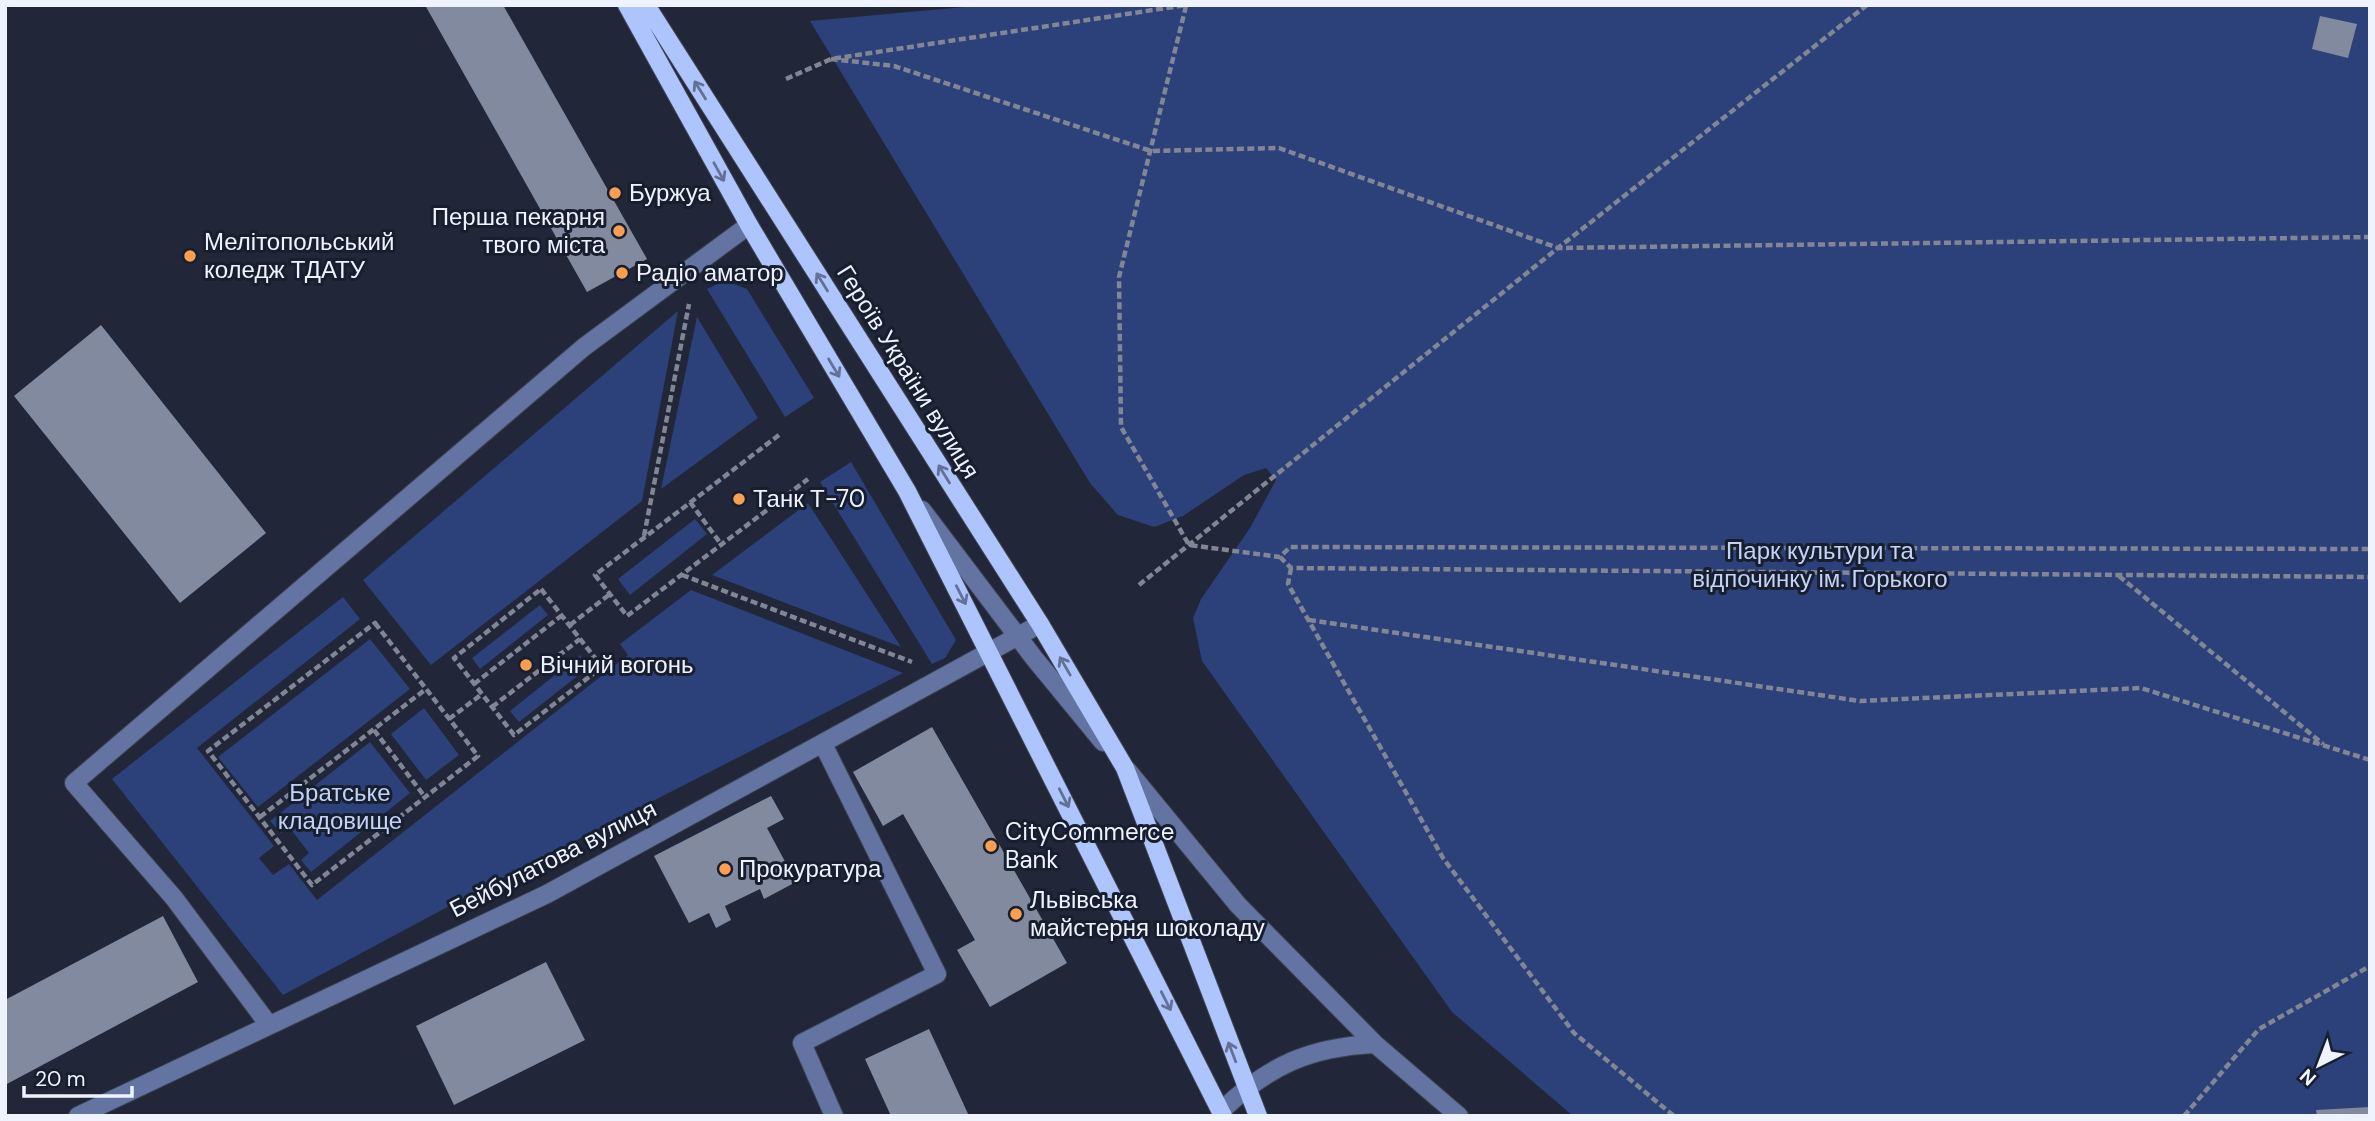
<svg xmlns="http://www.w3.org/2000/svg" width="2375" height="1121" font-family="'DM Sans',sans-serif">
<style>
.green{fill:#2c407a}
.building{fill:#818a9e}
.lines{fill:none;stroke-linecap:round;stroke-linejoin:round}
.minor-casing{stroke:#3e4454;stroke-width:20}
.major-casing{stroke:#3e4454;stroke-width:20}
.path{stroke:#808694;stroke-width:4.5;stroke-dasharray:7 3.5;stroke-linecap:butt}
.minor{stroke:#6374a2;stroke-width:18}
.major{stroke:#adc4fc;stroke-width:18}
.oneway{stroke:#627195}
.poi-dot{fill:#fb9e52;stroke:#171e2e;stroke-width:2.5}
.labels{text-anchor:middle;stroke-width:6;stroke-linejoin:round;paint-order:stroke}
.poi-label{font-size:24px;fill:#eef3fe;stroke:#171e2e;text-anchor:start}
.street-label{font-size:24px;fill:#eef3fe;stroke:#171e2e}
.park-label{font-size:24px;fill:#c3d2f7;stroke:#171e2e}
</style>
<rect width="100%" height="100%" fill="#212738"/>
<path class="green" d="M986,5H2370V1116H1573L1452,1012L1202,661L1193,618L1201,599L1250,528L1276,480L1266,468L1244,475L1183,516L1154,527L1118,515L1090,483L810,21Z
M720,283L734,284L747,289L814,398L785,417L707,289Z
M678,311L642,501L431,665L363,580Z
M697,317L758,418L661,489Z
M851,462L956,640L945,658L932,664L820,482Z
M808,503L901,647L712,575Z
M695,519L707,534L630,595L618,579Z
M691,590L903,673L481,889L283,995L112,779L343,597L360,619L197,748L274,846L259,858L273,875L289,864L317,900L628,655L620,644Z
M540,605L548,615L480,669L472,658Z
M370,639L410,689L258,807L218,757Z
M580,655L589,667L519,722L510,711Z
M424,708L459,755L426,780L391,734Z
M370,742L410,793L311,872L301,860L309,853L289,827L281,833L270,821Z"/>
<path class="building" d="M425,5H503L647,259L587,292Z
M2320,16L2357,24L2348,58L2312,49Z
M101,325L266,533L180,603L14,396Z
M932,727L1067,963L990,1007L957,950L975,940L903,814L883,826L853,772Z
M771,796L784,819L767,828L796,882L764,899L760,889L725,906L731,920L716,928L709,913L689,923L654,856Z
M163,916L198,982L5,1085V1000Z
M546,962L585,1040L454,1105L416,1026Z
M929,1029L969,1116H891L865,1059Z
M2370,1107V1116H2317L2316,1110Z"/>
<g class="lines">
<g class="minor-casing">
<path id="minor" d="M922,510L1034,658L1103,742
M823,744L937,974L802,1043L834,1116
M1128,771L1238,905L1375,1044L1459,1116
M269,1025L174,898L74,783L584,347L749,225
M1221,1111C1268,1066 1309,1047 1375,1044
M78,1116L547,894L1040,624"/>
</g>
<g class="major-casing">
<path id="major" d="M627,5L749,225L907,491L1223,1116
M646,5L1040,624L1125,768L1258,1116"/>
</g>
<path class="path" d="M1186,6L1119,277L1121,427L1189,545L1280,557L1290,547L2370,549
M831,59L894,66L1151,151L1279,148L1558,248L2370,237
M786,79L831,59L1186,5
M779,435L595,575L627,616L808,479
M690,502L721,544
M644,536L689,304
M1280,557L1291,568L2370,577
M1291,568L1288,584L1443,858L1574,1033L1674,1116
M682,575L912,662
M2119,576L2323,744
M1139,585L1558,248L1867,5
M541,589L602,667L514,735L454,658Z
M1309,620L1860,701L2141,688L2370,760
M375,623L478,756L312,885L208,751Z
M570,625L610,594
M474,684L561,616
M492,707L580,639
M449,719L482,694
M374,730L425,797
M260,817L426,689
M2184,1116L2259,1029L2370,966"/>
<use href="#minor" class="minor"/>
<use href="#major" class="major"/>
</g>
<defs><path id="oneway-shaft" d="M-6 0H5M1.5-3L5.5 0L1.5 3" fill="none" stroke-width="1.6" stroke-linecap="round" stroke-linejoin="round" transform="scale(1.75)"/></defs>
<g class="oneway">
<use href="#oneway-shaft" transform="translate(700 90) rotate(-122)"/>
<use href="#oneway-shaft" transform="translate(719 172) rotate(61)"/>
<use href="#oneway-shaft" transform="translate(822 282) rotate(-122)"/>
<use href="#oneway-shaft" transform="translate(834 368) rotate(59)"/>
<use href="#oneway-shaft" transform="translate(944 474) rotate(-122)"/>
<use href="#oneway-shaft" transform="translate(961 595) rotate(63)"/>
<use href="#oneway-shaft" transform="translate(1065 666) rotate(-120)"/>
<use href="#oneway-shaft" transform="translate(1064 798) rotate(63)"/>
<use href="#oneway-shaft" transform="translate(1166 1001) rotate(63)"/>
<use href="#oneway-shaft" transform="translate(1232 1052) rotate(-111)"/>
</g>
<g class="poi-dot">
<circle cx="615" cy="193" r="7"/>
<circle cx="619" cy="231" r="7"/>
<circle cx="190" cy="256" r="7"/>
<circle cx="622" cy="273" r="7"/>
<circle cx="739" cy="499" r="7"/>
<circle cx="526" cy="665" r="7"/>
<circle cx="991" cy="846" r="7"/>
<circle cx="725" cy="869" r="7"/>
<circle cx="1016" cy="914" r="7"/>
</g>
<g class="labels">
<g class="poi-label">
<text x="629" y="201">Буржуа</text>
<text x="605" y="225" text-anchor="end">Перша пекарня<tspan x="605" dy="28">твого міста</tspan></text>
<text x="204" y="250">Мелітопольський<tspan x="204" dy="28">коледж ТДАТУ</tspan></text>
<text x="636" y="281">Радіо аматор</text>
<text x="753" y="507">Танк Т-70</text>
<text x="540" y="673">Вічний вогонь</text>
<text x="1005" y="840">CityCommerce<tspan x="1005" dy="28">Bank</tspan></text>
<text x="739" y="877">Прокуратура</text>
<text x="1030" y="908">Львівська<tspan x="1030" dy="28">майстерня шоколаду</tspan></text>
</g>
<g class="street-label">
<text transform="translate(908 372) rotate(58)" y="8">Героїв України вулиця</text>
<text transform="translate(553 859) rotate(-27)" y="8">Бейбулатова вулиця</text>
</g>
<g class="park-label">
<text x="1820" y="559">Парк культури та<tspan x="1820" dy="28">відпочинку ім. Горького</tspan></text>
<text x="340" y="801">Братське<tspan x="340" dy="28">кладовище</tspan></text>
</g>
</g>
<rect width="2375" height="1121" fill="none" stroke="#eef3fe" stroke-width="14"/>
<g transform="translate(2319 1065) rotate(222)" stroke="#171e2e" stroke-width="5" paint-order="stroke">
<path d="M0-5L12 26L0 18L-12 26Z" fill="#eef3fe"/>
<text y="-10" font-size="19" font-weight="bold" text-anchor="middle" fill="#eef3fe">N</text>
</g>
<path d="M24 1086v10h108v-10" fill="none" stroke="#eef3fe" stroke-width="3.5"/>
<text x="35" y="1086" font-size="21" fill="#eef3fe" stroke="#171e2e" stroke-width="5" paint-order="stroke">20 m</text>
</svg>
